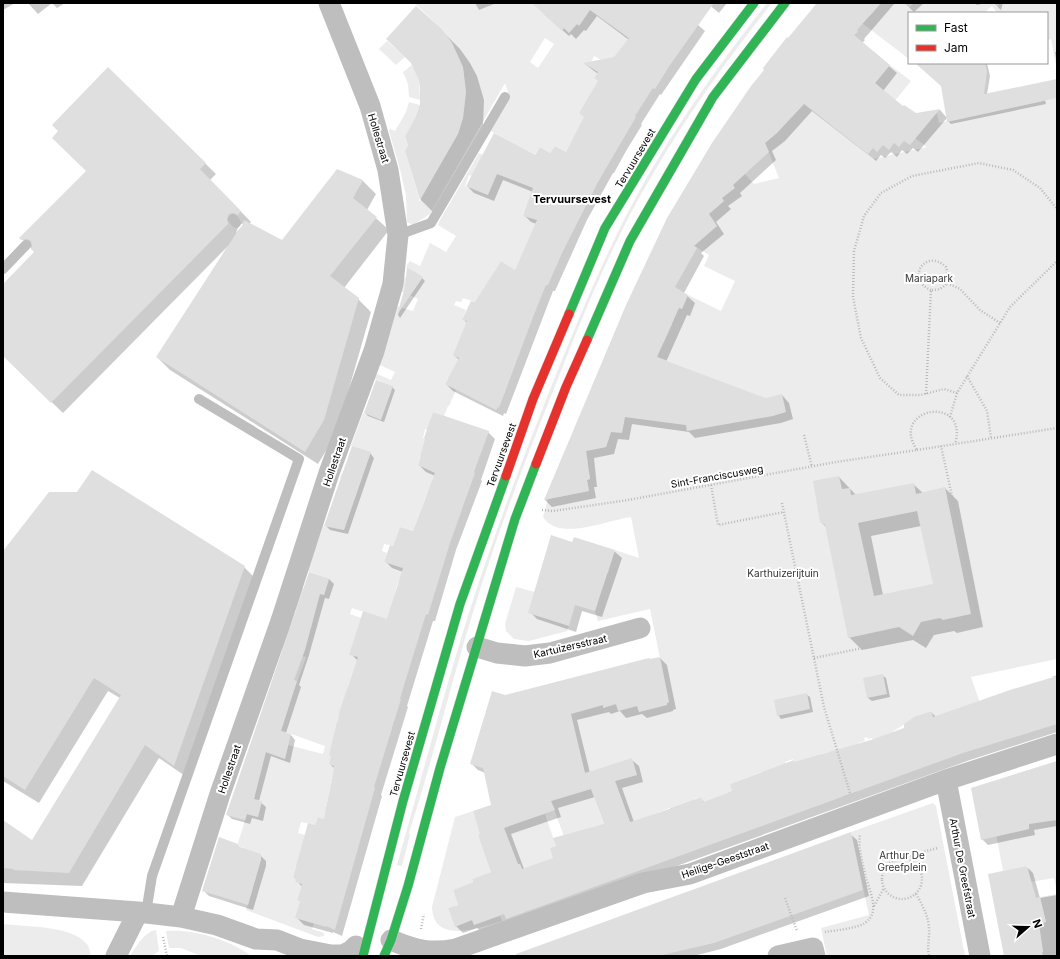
<svg xmlns="http://www.w3.org/2000/svg" width="1060" height="959" font-family="Inter,sans-serif">
<style>
.green{fill:#ececec;fill-rule:evenodd}
.shadow{fill:#0003;fill-rule:evenodd}
.building{fill:#dfdfdf;fill-rule:evenodd}
.lines{fill:none;stroke-linecap:round;stroke-linejoin:round}
.fast-casing{stroke:#dbdbdb;stroke-width:10}
.jam-casing{stroke:#dbdbdb;stroke-width:10}
.path{stroke:#b9b9b9;stroke-width:2.5;stroke-dasharray:1 2;stroke-linecap:butt}
.lane{stroke:#bebebe;stroke-width:10}
.street{stroke:#bebebe;stroke-width:21}
.fast{stroke:#30b455;stroke-width:9}
.jam{stroke:#e5322d;stroke-width:9}
.labels{text-anchor:middle;stroke-width:4;stroke-linejoin:round;paint-order:stroke}
.street-label{font-size:10px;fill:#000;stroke:#fff}
.park-label{font-size:10px;fill:#333;stroke:#fff}
.neighbourhood-label{font-size:11px;font-weight:bold;fill:#000;stroke:#fff}
</style>
<rect width="100%" height="100%" fill="#fff"/>
<path class="green" d="M414,3H539L541,5L538,8L543,13L553,3H570L557,21L569,33L577,24L579,25L590,10L632,41L627,48L624,45L609,64L594,56L590,64L595,67L594,69L598,72L594,78L605,85L599,96L594,93L592,96L591,95L588,101L610,112L605,121L626,133L618,147L598,135L597,136L582,127L572,145L570,144L566,152L555,146L550,153L540,147L535,154L558,168L553,178L556,180L551,187L536,183L531,197V198L541,202L536,213L526,209L523,215L538,220L540,215L542,216L538,225L547,229L542,238L546,240L538,256L524,250L515,270L501,261L491,277L497,280L490,297L502,303L498,313L492,310L493,308L463,298L461,302L456,301L454,305L466,310L462,320L482,326L478,335L485,337L479,356L468,351L465,360L473,363L469,373L484,379L480,390L462,385L448,378L445,384L456,390L449,406H448L444,416L433,412L431,418L437,421L434,432L425,429L423,438L437,443L432,460L420,456L418,465L435,472L432,482L467,495L462,510L426,496L413,531L400,527L393,546L384,544L382,551L387,553L384,562L402,568L404,559L408,560L401,582H398L388,620L352,608L350,614L364,619L361,629L358,630L355,639L359,641L356,650L352,649L350,654L359,657L356,670L354,669L348,686L361,690L359,694L368,697L364,712L372,714V716L394,722L392,729L339,714L337,722L347,725L343,741L337,739L329,764L334,766L332,776L334,777L330,794L334,795V798H343L342,800L329,797L328,801L329,802L324,819L318,817L315,825L301,822L298,833L313,837L309,850L302,848L298,864L300,865L299,867L296,866L293,877L296,879L295,882L302,884L297,900L300,901L296,918L314,923L312,929L324,933V936L318,937L246,910L253,888L231,882L234,873L227,871L229,864H232L235,854L242,855L244,848L237,846L247,814L258,817L262,801L254,799L258,782L251,781L258,762L259,750L285,759L288,745L323,754L325,746L280,730L286,710H287L306,657L277,650L283,627L296,631L295,636L300,637L301,633L307,635L309,631L306,630V627L311,628L314,614L290,607L296,586L324,595L329,579L304,570L317,544L323,526L344,530L358,487L340,478L342,473L360,482L370,453L351,446L363,413L381,419L385,408L382,406L385,396L389,398L392,386L375,379L377,374L391,380L395,372L380,365L379,360L396,306L413,311L418,299L400,291V274L417,285L422,277L406,266L410,261L420,266L430,243L446,252L456,236L438,225L440,220L479,153L498,163L509,141L491,131L510,98L505,83L430,214L413,225L407,222L406,196L401,173L389,131L390,129L395,131L406,112L409,102L420,105L415,118L405,136L408,145L405,151L419,198V202L459,131L463,118L466,92L463,67L452,43L442,29ZM545,38L554,44L538,68L530,62ZM584,105L600,115L595,123L579,113ZM469,175L486,181L485,183L491,186L487,195L465,186Z
M767,3H772C729,57 689,113 654,172C613,240 583,315 554,389C525,461 497,534 474,609C451,683 433,759 409,833L410,835L402,866L397,865C420,783 442,700 467,619C493,537 523,457 555,377C582,310 610,242 646,179C682,117 723,59 767,3Z
M881,3H904L909,8L914,3H992L998,8L999,3H1057V70L1051,39L1047,40V13H997L992,6L984,13H909V59L858,20L871,15Z
M387,41L405,57L396,65L379,49Z
M412,65L419,81L420,100L409,97L408,84L403,72Z
M890,65L911,81L885,113L865,96Z
M850,86L823,119L873,159L927,147L915,138L936,110L939,123L1057,98V659L971,677L981,706L935,722L931,711L920,715L913,721L903,725L874,744L872,738L868,739L867,737L864,738L865,741L858,743L860,751L846,756L857,792L843,797L829,752L821,754L796,768L793,759L785,762L789,773L761,772L730,784L732,791L703,802L701,797L694,799L697,809L672,813L670,808L652,815L634,832L615,781L637,775L632,759L585,773L570,713L603,705V708L616,704L619,711L637,706L639,712L667,705V703L669,702L650,609L598,621L595,611L598,603L573,596L608,573L615,550L639,558L631,517C608,520 558,542 543,517L548,499L589,491L587,480L590,479V475H588L586,463L588,462L586,451L606,447L611,432L625,417L686,425L687,431L771,400L655,356L664,342L672,325L674,306L682,309L688,295L721,311L735,281L704,266L709,255L690,243L705,236L717,226L709,214L724,201L722,198L734,188L733,184L745,174L754,184L779,178L765,143L772,137L770,134L787,114L792,117L804,104Z
M516,587L535,592L569,626L567,631L529,641L514,639L506,631L505,624Z
M591,789L612,847L573,861L551,801Z
M933,803L936,806L965,956H827L821,928L869,915L851,832Z
M473,811L481,834L478,835L483,848L508,839L504,827L545,814L556,846L553,858L523,872L520,864L503,869L502,868L472,879L473,882L453,890L458,905L448,908L455,926L472,920L474,925L500,916L502,921C480,928 433,945 432,907L455,817Z
M1057,820V892L1054,878L1030,882L1028,866L1003,871L995,828L1012,833L1029,829L1028,823Z
M1057,894V956H1043L1042,952L1043,951L1039,924L1046,922L1040,897Z
M3,924C26,927 71,925 87,944C89,947 90,952 91,956H3Z
M156,930L159,951L152,956H130C136,947 144,932 156,930Z
M166,931C195,929 229,940 252,956H201L181,948H169Z"/>
<path class="shadow" d="M3,3H15L3,10Z
M28,3H52L38,14Z
M52,3H65L57,8Z
M475,3H494V4L479,10Z
M540,3H663L698,25L705,31L661,95L660,94L641,124L642,125L626,151L614,173H613L587,220L555,291H553L506,414L504,413L503,416L453,391L446,384L459,360L454,355L468,324L463,319L476,304L515,271L537,224L531,222L524,215L533,192L503,180L494,201L474,193L467,186L535,156L566,153L585,118L599,82L598,74L585,64L615,58L629,40L597,16L586,31L584,30L576,39L571,34L569,36L545,15Z
M707,3H727L719,13Z
M818,3H895L864,39L865,40L862,43L897,73L883,91L903,108L915,114L940,110L947,118L918,152L913,148L907,154L902,150L897,157L891,152L885,158L881,155L876,161L812,111L785,141L772,151L776,160L740,193L742,196L728,206L731,209L716,222L724,234L701,253L704,256L684,293L695,303L690,316L687,315L666,362L766,399L782,395L789,403L793,419L781,423L695,438L689,432L632,424L629,440L618,439L614,454L594,458L597,487H594L596,498L552,507L545,500L788,40Z
M904,3H924L914,12Z
M974,3H985L977,5Z
M993,3H1003L1001,10Z
M441,30L460,49L470,63L477,76L484,100L483,126L439,218L421,200L406,151L409,145Z
M1055,52H1057V64Z
M930,63H987L990,76L987,94L1042,87L1046,104L951,124L948,121L942,86Z
M108,68L216,174L210,180L251,222L249,224L283,241L338,170L363,181L376,194L367,210L389,230L344,288L358,299L371,312L336,434L318,464L170,370L157,357L228,246L63,413L3,355V285L35,252L21,238L87,171ZM244,223L243,226L236,233L239,225Z
M422,278L425,281L400,318L398,315L406,287Z
M392,387L395,390L384,422L368,416L365,413Z
M488,432L495,439L481,480L482,481L456,550L435,621H433L407,706L408,707L381,795L382,796L342,936L333,932V933L304,925L297,918L301,902L298,900L302,887L294,877L316,827L324,820L335,769L330,764L358,661L351,654L387,620L403,572L392,568L385,561L394,547L413,532L435,476L426,472L419,465Z
M370,453L374,458L348,534L330,530L326,526Z
M839,477L856,495L913,484L923,493L945,488L958,501L983,627L957,633L954,631L934,635L926,648L913,640L862,650L849,637L826,527L821,522ZM921,526L934,585L883,595L871,536Z
M614,551L622,558L602,617L582,611L576,632L537,619L530,612Z
M3,553L244,567L258,581L188,778L159,758L82,886L3,883V832L32,842L120,698L108,691L39,803L3,781Z
M310,573L329,579L334,584L329,599L325,598L309,655L299,685L301,687L286,733L291,735L295,740L290,763L271,756L259,801L266,807L263,821L252,818L250,824L232,819L227,814Z
M660,658L667,665L676,709L673,710V711L647,718L642,714L626,718L620,711L611,714L609,712L577,720L590,773L632,760L639,766L643,782L622,788L634,822L700,798L705,803L733,791L795,763L872,741L905,729L931,712L936,717L1053,678L1052,677L1057,675V732L970,760L513,925L481,932L477,928L463,933L456,926L460,905L475,883L493,872L492,805L485,773L478,770L471,763L505,696ZM595,797L605,825L555,859L524,869L511,834L561,817L558,808Z
M882,675L886,678L890,697L872,701L868,698Z
M806,694L810,697L813,712L781,719L778,715Z
M1057,762V826L1034,830L1035,835L988,845L982,839Z
M850,834L857,840L869,896L721,949L693,956H513Z
M220,838L237,845L240,848L260,855L266,861V866L253,910L209,896L203,890Z
M1027,867L1033,873L1040,898L1057,895V956H1005Z"/>
<path class="building" d="M532,3H714L670,65L655,89L653,88L635,116L636,117L598,182L562,253L548,285H546L533,317L499,408L498,407L496,410L445,384L459,358L453,355L467,321L462,320L471,301L475,302L501,261L515,270L537,220L523,216L533,188L497,174L488,195L466,186L494,133L535,155L540,147L550,153L555,146L566,152L584,117L579,113L598,81L594,78L598,72L583,63L614,57L629,38L590,10L579,26L577,24L569,33L564,28L562,31Z
M817,3H881L857,30L858,32L854,35L890,65L875,83L903,106L904,105L916,113L940,109L910,145L904,141L899,147L894,143L889,150L883,145L877,152L873,148L868,154L804,104L777,133L765,143L769,152L733,185L735,188L722,198L724,201L709,214L717,226L694,246L697,248L675,287L688,295L682,309L679,308L657,357L766,398L782,394L786,412L773,416L687,431L686,425L625,417L622,433L611,432L606,447L586,451L590,479L587,480L589,491L544,500L626,305L667,218L712,143L751,86L764,70L763,68L787,37L788,38Z
M416,6L442,29L452,43L463,67L466,92L463,118L458,134L420,200L405,151L408,145L405,136L415,118L420,105V89L419,81L411,63L386,39Z
M915,63H985L987,72L984,94L1057,79V98L947,122L941,86Z
M108,67L206,163L200,169L241,211L238,215L233,213L229,214L227,219L228,224L51,403L3,356V284L34,252L31,249L32,246L31,241L27,239L21,240L19,238L86,171L52,138L58,131L52,125Z
M337,169L363,180L353,198L377,217L330,276L359,298L324,420L305,452L156,357L239,229L242,226L244,220L282,240Z
M407,267L423,277L397,315L405,287Z
M376,380L393,386L381,420L364,413Z
M433,412L489,431L474,472L475,473L450,543L428,615L426,614L405,682L400,699H401L374,787L375,788L335,930L326,926V927L295,918L300,901L297,900L302,884L295,882L296,879L293,877L308,823L315,825L318,817L324,819L333,777H332L334,766L329,764L331,756L329,755L340,710L358,657L349,655L363,611L387,619L403,568L384,562L390,545L393,546L400,527L413,531L435,473L418,465L425,439L424,438Z
M352,446L371,452L344,530L324,526Z
M92,470L245,566L174,766L145,745L69,873L13,870L14,869L3,868V820L32,840L121,695L94,678L25,790L3,776V551L49,492H77Z
M839,476L842,489L850,488L851,495L914,483L916,494L945,487L971,614L943,620L940,618L921,622L913,636L899,627L848,638L825,525L820,522L813,481ZM917,511L933,584L874,596L858,523Z
M551,535L572,542L574,537L615,550L595,611L575,605L569,626L528,613Z
M309,572L329,579L324,595L320,594L305,650L294,680L297,681L281,731L291,734L285,759L266,752L254,799L262,801L258,817L247,814L245,820L226,815Z
M660,657L669,702L667,703V705L639,712L637,706L618,711L616,704L603,708V705L571,714L585,773L632,758L637,775L615,781L630,822L670,809L701,797L703,802L732,791L730,784L794,760V762L871,740L904,728V724L914,717L931,711L933,717L1010,690L1057,676V724L963,753L506,919L504,914L474,925L472,920L455,927L448,908L458,905L453,890L473,882L472,879L491,872L478,835L480,834L473,811L491,805L483,768L470,764L492,691L505,695L649,658L650,659ZM591,789L604,824L553,838L556,846L550,848L553,858L522,869L520,864H518L504,828L555,810L551,801Z
M883,674L887,694L867,698L863,678Z
M807,693L810,709L777,716L774,700Z
M1057,761V820L1029,824V829L981,840L971,788Z
M851,832L863,890L714,943L658,956H517L516,954Z
M219,837L238,844L237,846L261,854V860L248,905L202,891Z
M1027,866L1036,898L1040,897L1046,922L1039,924L1043,952H1042L1043,956H1004L988,874Z"/>
<g class="lines">
<g class="fast-casing">
<path id="fast" d="M569,314L605,228L696,79L754,3
M587,340L630,241L713,97L785,3
M363,956L403,801L460,604L506,476
M384,956L391,940L408,886L440,768L515,519L536,464"/>
</g>
<g class="jam-casing">
<path id="jam" d="M536,464L566,387L587,340
M506,476L533,399L569,314"/>
</g>
<path class="path" d="M931,290C905,280 925,247 946,267L949,278L947,283L960,289L980,310L1000,323
M967,376L987,411L991,438
M957,393L944,389L921,395H899L880,378L861,338L853,297L854,251L864,216L881,193L912,176L979,163L1013,170L1040,188L1057,209
M926,394L931,290C938,290 942,289 947,283
M950,417L957,393L1010,307L1057,261
M804,435L812,467
M917,450L1057,428
M711,485L718,525L784,512
M782,503L824,707L850,793
M542,510L553,511L628,500L836,462L917,450C888,407 970,394 955,444
M814,658L980,624L941,446
M905,859L914,854L938,848
M882 879a20 20 0 1 1 40 0a20 20 0 1 1-40 0Z
M916,894C923,906 930,919 929,933C929,942 927,948 929,956
M785,898L797,931
M874,906L884,888
M421,929L424,914
M825,932C836,930 855,929 865,923C882,911 868,889 865,874C862,861 858,847 860,834
M163,937L167,956"/>
<path class="lane" d="M233,219L236,223
M398,235L431,223L505,97
M3,269L26,245
M146,913L152,876L299,459L199,399"/>
<path class="street" d="M477,647L497,653L525,656L550,653L640,628
M946,780L980,956
M3,902L138,912L181,917L217,925L256,939L277,940L300,949L331,955H343L351,951L356,946
M181,917L220,794L281,621L329,473L374,351L393,284L398,235L388,170L370,106L329,3
M391,940C415,950 429,954 456,949L643,883L690,874L946,780L1057,744
M116,956L138,912
M778,956L813,948L815,956"/>
<use href="#fast" class="fast"/>
<use href="#jam" class="jam"/>
</g>
<g class="labels">
<g class="street-label">
<text transform="translate(379 138) rotate(73)" y="4">Hollestraat</text>
<text transform="translate(635 158) rotate(-59)" y="4">Tervuursevest</text>
<text transform="translate(501 455) rotate(-70)" y="4">Tervuursevest</text>
<text transform="translate(334 462) rotate(-71)" y="4">Hollestraat</text>
<text transform="translate(717 476) rotate(-10)" y="4">Sint-Franciscusweg</text>
<text transform="translate(570 646) rotate(-13)" y="4">Kartuizersstraat</text>
<text transform="translate(402 764) rotate(-74)" y="4">Tervuursevest</text>
<text transform="translate(229 769) rotate(-71)" y="4">Hollestraat</text>
<text transform="translate(725 860) rotate(-19)" y="4">Heilige-Geeststraat</text>
<text transform="translate(963 868) rotate(79)" y="4">Arthur De Greefstraat</text>
</g>
<g class="park-label">
<text x="929" y="282">Mariapark</text>
<text x="783" y="577">Karthuizerijtuin</text>
<text x="902" y="859">Arthur De<tspan x="902" dy="12">Greefplein</tspan></text>
</g>
<g class="neighbourhood-label">
<text x="572" y="203">Tervuursevest</text>
</g>
</g>
<rect width="1060" height="959" fill="none" stroke="#000000" stroke-width="8"/>
<rect x="908" y="12" width="140" height="52" fill="#ffffff" stroke="#999999"/>
<rect x="916" y="25" width="20" height="6" fill="#30b455" stroke="#999999"/>
<text x="944" y="32" font-size="12" fill="#000000">Fast</text>
<rect x="916" y="45" width="20" height="6" fill="#e5322d" stroke="#999999"/>
<text x="944" y="52" font-size="12" fill="#000000">Jam</text>
<g transform="translate(1028 927) rotate(70)" stroke="#ffffff" stroke-width="3" paint-order="stroke">
<path d="M0-3L7 15L0 10L-7 15Z" fill="#000000"/>
<text y="-6" font-size="11" font-weight="bold" text-anchor="middle" fill="#000000">N</text>
</g>
</svg>
